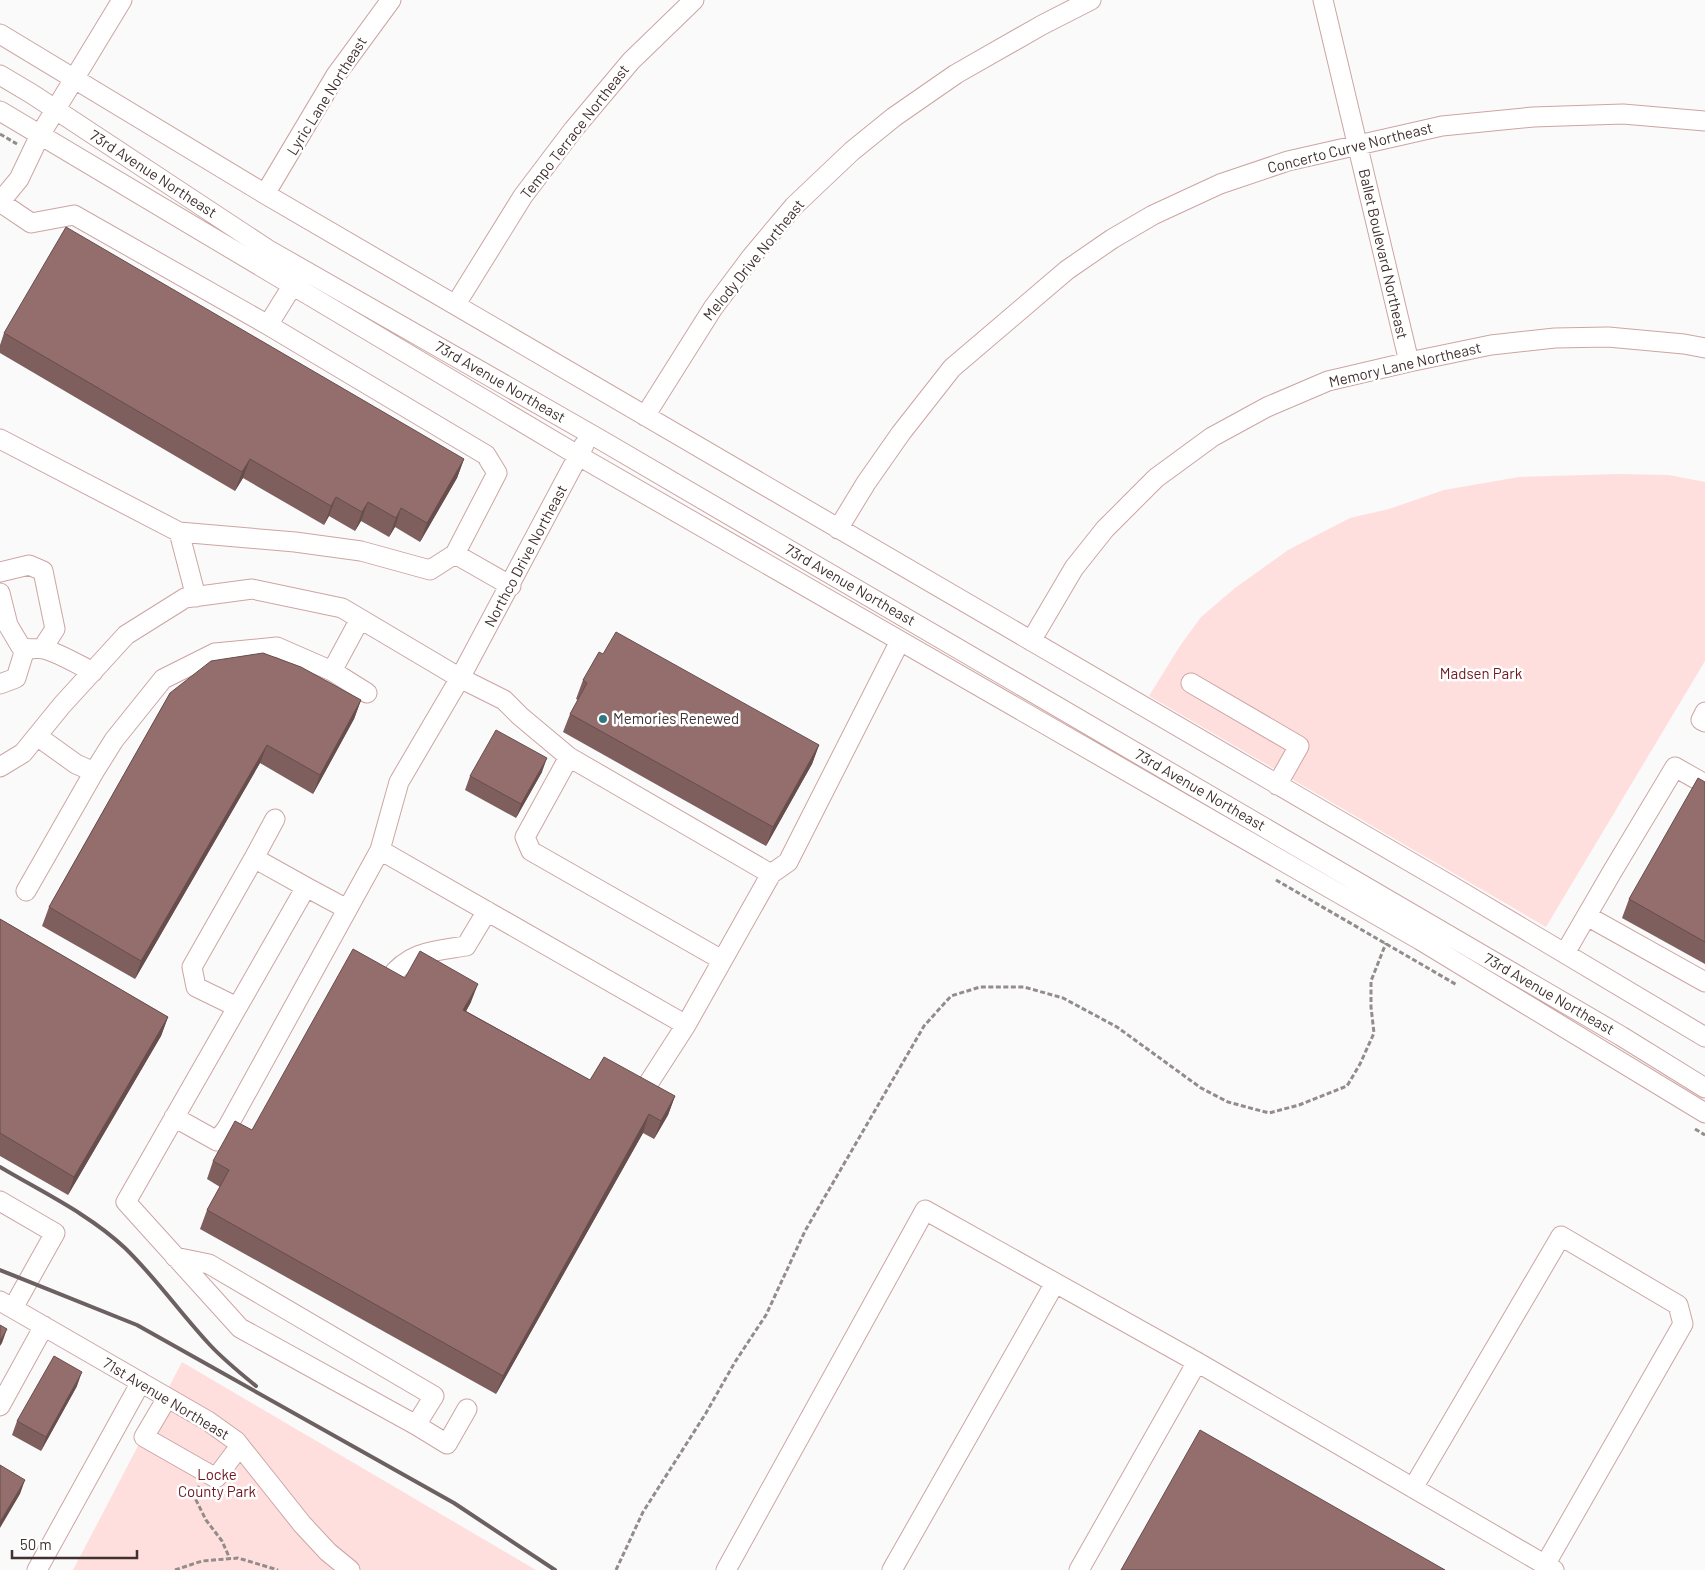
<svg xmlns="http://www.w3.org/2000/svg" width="1705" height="1570" font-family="Barlow,sans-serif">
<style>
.green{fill:#ffdfde}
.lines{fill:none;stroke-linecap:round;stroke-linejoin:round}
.minor-casing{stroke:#cca5a3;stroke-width:21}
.path{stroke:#948b8b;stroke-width:3;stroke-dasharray:5 2.5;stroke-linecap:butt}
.minor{stroke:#fff;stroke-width:19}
.rail{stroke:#6c6060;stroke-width:4}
.wall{fill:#7e5f5e}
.shaded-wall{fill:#674d4c}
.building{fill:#936e6d;stroke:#674d4c}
.poi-dot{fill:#307881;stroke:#fff;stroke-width:2}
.labels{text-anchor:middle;stroke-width:5;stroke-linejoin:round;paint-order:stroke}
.street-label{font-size:15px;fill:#413131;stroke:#fff}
.park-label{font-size:15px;fill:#6d171f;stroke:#fff}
.poi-label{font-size:15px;fill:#413131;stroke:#fff;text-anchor:start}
</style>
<rect width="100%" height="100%" fill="#fafafa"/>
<path class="green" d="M1619,474L1669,475L1705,482V661L1546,927L1149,696L1180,646L1201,617L1235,588L1288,550L1350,518L1389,509L1444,490L1519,477Z
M182,1362L536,1570H73Z"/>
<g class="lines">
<g class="minor-casing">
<path id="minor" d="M1323,0L1409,362
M0,34L265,194L1450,885L1705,1037
M0,75L32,94L267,249L601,440L1621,1036L1705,1088
M0,111L579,456L1420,940L1705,1113
M265,194L336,75L391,0
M0,202L19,179L40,135L122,0
M456,304L523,196L573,130L631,61L694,0
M268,325L299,275
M645,416L713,308L752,256L794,206L852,151L894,117L956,74L1042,25L1091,0
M0,439L179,532L295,542L361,551L430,570L455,554L497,473L486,455L268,325L74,215L31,223L0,202
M838,529L866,483L901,433L952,368L1067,270L1112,239L1153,215L1220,184L1288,161L1442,126L1533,117L1623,114L1705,121
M179,532L196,597
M455,554L511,586
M0,572L29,565L43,571L55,629L42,649
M0,593L8,625L21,647C31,651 36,647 44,649C61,654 77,664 93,672
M1031,641L1074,568L1105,529L1156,478L1212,437L1267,407L1328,381L1409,362L1491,345L1555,338L1608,337L1684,344L1705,348
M332,671L367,693
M1191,683L1299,746L1277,785
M0,684L16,678L25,649
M1705,712L1701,720L1705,722
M37,736L76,764L94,772L114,740L163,679L215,653L277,647L332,671L360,619
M569,757L525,837L531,851L722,960
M0,767L23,753L62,705L126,635L185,598L252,589L342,608L460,678L504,700L520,716L569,757L771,874L686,1025L380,850
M254,858L275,819
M771,874L788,862L900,641
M26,891L94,772
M1587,916L1705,982
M1565,953L1612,872L1675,767L1705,784
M389,979C409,951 435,951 466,946L487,911
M237,1007L196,987L192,967L254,858L306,887
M648,1084L686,1025
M174,1117L217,1141L227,1128L380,850L399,782L460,678L584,445
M0,1201L55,1233L13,1308
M175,1257L209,1264L434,1396L416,1425L240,1328L126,1202L306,887L347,909
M0,1301L208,1421L236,1441L302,1524L328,1552L350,1570
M167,1398L144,1437L216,1478L234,1454L241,1448
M0,1406L44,1326
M416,1425L447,1444L467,1409
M1413,1488L1561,1236L1678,1305L1683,1324L1545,1565
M37,1570L141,1382
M726,1570L925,1210L1197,1362L1554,1570
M892,1570L1055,1283
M1079,1570L1197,1362"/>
</g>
<path class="path" d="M0,134L17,144
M1276,880L1457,985
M1695,1129L1705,1135
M199,1486L194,1496L206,1520L222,1541L230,1559
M175,1570L202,1561L238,1558L278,1570
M616,1570L643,1512L706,1413L735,1362L766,1315L805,1231L924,1026L951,996L980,987H1024L1063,998L1117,1027L1201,1088L1228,1102L1269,1113L1299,1105L1347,1086L1360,1064L1374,1033L1371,1007V981L1386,943"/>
<use href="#minor" class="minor"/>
<path class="rail" d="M0,1167C42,1192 89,1214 125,1248C156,1278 181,1314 210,1345C224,1360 240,1373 256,1386
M0,1270L137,1325L454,1503L555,1570"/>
</g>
<path class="wall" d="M4,333L464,459L457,478L420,542L395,527L389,537L361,521L355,531L329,516L324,525L243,478L235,491L0,353V345Z
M603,654L819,745L812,764L766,846L563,732L570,714L578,700L576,699L583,680Z
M170,693L361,700L354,719L313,794L260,763L135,979L42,926L49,907Z
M542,772L516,818L465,790L470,776Z
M1705,782V964L1622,918L1629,899Z
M0,919L168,1017L161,1036L68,1195L0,1156Z
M405,978L471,1002L466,1011L590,1080L675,1096L668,1115L654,1139L643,1133L496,1394L200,1229L207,1210L220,1187L207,1179L213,1161L252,1130Z
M77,1386L41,1451L12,1435L17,1421Z"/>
<path class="shaded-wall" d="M250,459L243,478L235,491L242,472Z
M464,459L457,478L420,542L427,523Z
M336,497L329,516L324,525L331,506Z
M368,502L361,521L355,531L362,512Z
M401,508L395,527L389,537L396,518Z
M361,700L354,719L313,794L320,775Z
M267,745L260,763L135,979L141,961Z
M819,745L812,764L766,846L773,827Z
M547,758L542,772L516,818L521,804Z
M478,984L471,1002L457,1028L463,1010Z
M168,1017L161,1036L68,1195L74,1177Z
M675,1096L668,1115L654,1139L661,1121Z
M649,1114L643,1133L496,1394L503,1376Z
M7,1329L2,1343L0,1346V1341Z
M82,1372L77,1386L41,1451L46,1437Z
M25,1480L20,1494L0,1528V1522Z"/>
<path class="building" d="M66,227L464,459L427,523L401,508L396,518L368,502L362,512L336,497L331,506L250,459L242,472L4,333Z
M616,632L819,745L773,827L570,714L587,683L583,680L599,652L603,654Z
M263,653L301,667L361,700L320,775L267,745L141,961L49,907L170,693L211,661Z
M496,730L547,758L521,804L470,776Z
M1698,778L1705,782V942L1629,899Z
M0,919L168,1017L74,1177L0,1133Z
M353,949L405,978L420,951L478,984L463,1010L590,1080L604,1057L675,1096L661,1121L649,1114L503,1376L207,1210L229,1170L213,1161L235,1121L252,1130Z
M0,1325L7,1329L0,1341Z
M54,1356L82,1372L46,1437L17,1421Z
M1200,1430L1445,1570H1121Z
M0,1465L25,1480L0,1522Z"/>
<circle class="poi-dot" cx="603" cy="719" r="5"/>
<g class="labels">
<g class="street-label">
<text transform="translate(327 96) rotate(-58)" y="5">Lyric Lane Northeast</text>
<text transform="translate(575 132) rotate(-52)" y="5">Tempo Terrace Northeast</text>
<text transform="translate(1350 148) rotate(-14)" y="5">Concerto Curve Northeast</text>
<text transform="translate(153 174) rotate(33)" y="5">73rd Avenue Northeast</text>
<text transform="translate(1383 254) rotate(77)" y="5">Ballet Boulevard Northeast</text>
<text transform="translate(754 260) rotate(-51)" y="5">Melody Drive Northeast</text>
<text transform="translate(1405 365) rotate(-13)" y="5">Memory Lane Northeast</text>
<text transform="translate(500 382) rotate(30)" y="5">73rd Avenue Northeast</text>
<text transform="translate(526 556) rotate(-62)" y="5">Northco Drive Northeast</text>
<text transform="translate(850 585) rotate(30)" y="5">73rd Avenue Northeast</text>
<text transform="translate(1200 790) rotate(30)" y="5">73rd Avenue Northeast</text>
<text transform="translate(1549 994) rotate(30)" y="5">73rd Avenue Northeast</text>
<text transform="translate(166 1399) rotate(31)" y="5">71st Avenue Northeast</text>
</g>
<g class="park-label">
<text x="1481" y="679">Madsen Park</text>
<text x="217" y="1480">Locke<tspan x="217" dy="17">County Park</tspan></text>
</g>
<g class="poi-label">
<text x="613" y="724">Memories Renewed</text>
</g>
</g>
<path d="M12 1550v8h125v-8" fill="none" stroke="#413131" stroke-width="2.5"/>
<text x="20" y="1550" font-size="15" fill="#413131" stroke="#ffffff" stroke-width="4" paint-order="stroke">50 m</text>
</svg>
